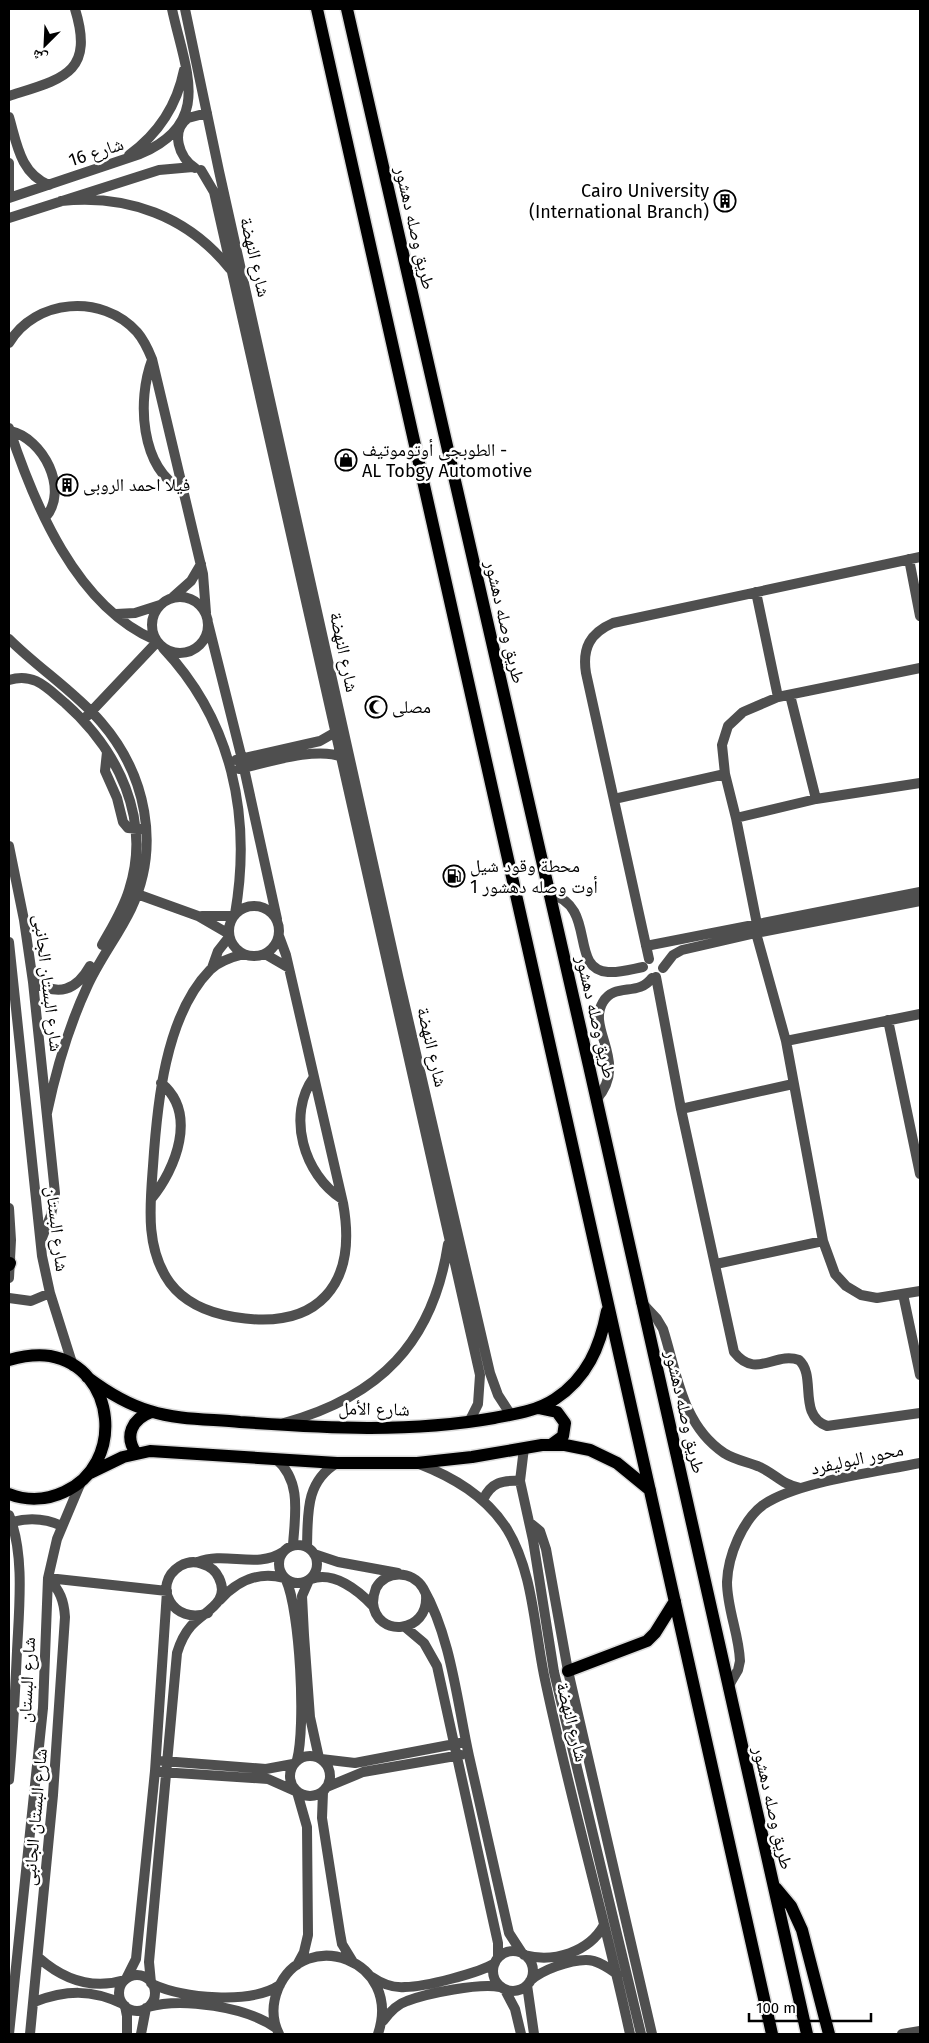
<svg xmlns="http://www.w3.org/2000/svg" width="929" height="2043" font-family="'Fira Sans','Noto Naskh Arabic',sans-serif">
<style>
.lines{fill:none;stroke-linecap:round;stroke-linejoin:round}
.major-casing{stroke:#dbdbdb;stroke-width:15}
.minor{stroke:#4f4f4f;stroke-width:10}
.major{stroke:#000;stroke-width:12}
.labels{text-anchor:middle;stroke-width:5;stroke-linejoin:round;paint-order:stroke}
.street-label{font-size:18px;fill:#000;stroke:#fff}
.poi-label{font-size:18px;fill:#000;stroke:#fff;text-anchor:start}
</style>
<rect width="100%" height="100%" fill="#fff"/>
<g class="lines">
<g class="major-casing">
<path id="major" d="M317,9L772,2034
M347,9L589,1066L807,2034
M9,1265L10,1263
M9,1360C23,1356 36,1354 50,1356C117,1368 125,1465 64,1492C47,1500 27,1501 9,1494
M87,1377C107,1392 126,1404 150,1411C178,1420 211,1419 240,1422C325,1428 410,1433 494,1418C515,1414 537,1411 555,1399C587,1378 600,1347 607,1311
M538,1408L557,1412L565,1423L563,1436L552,1444
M136,1453C124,1436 132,1419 151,1412
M90,1473L123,1457L150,1451L337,1463H417L472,1457L542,1445H565L590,1450L617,1463L650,1490
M568,1671L647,1641L655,1633L675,1601
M776,1888L791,1906L802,1930L829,2034"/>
</g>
<path class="minor" d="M185,9L219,171L399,980L490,1373L498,1395L511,1415
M9,96C62,79 95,74 75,9
M9,117C17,144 20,173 49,185
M129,155C158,134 177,105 184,70
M9,163V194
M195,168C179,158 170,131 188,118L207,113
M201,170L214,192L480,1375L478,1404L469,1422
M9,198L140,154C214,123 185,70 172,9
M61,201C127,194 188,216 230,269
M9,218L159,170L193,167
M9,343C35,299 102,293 137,332C143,339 148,349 152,359L203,574L206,613
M152,360C137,400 140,467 182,490
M9,428C34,504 76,606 155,640
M10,431C43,438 70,490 45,518
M909,559L920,616
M756,592L778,697
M152 625a28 28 0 1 1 56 0a28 28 0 1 1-56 0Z
M173,597L191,581L201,564
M116,614L135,613L160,605
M208,623L242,759L277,919
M9,639C38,668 74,691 101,722C146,774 161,846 131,909C118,936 99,960 87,987C68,1028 56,1070 47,1113
M163,648C232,721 252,816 235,914
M9,680C34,672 47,688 65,703C118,750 152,819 129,890C123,910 112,927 102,945
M790,695L816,799
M87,716L157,642
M107,752L105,771L117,798L123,822L128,828L140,829
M236,760L320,741L341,729
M239,769C266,763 316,746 342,757
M614,799L725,774
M736,818L816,799L920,783
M9,846L24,920L33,982L55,1193L51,1215L42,1238
M137,894L198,916L229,934
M550,894C598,906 568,969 608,972C620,973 632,969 643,967
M229 931a25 25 0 1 1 50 0a25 25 0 1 1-50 0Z
M202,916H233
M757,924L736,818L725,774L722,745L728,726L743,712L778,697L920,668
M756,933L786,1041L823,1241L835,1274L846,1286L861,1295L877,1298L920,1291
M9,942L42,1256L50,1293L73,1366
M646,946L920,892
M244,954C232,957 219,961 210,970C165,1016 157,1105 153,1166C150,1205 145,1249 170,1283C185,1303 210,1313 234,1317C318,1331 358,1285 343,1203L286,955L279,936
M265,954L289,968
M649,959L586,673C582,648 590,633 613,623L920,557
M212,968L218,951L229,937
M663,968L673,955L682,950L756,933L920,901
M656,977L681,1109L734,1352C756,1380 775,1351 799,1360C817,1376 797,1415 827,1426L920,1413
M33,982C59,996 76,991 90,966
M888,1020L920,1174
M786,1041L920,1014
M314,1077C286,1115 304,1175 342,1199
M596,1100C630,1062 586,1030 603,1002C615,982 638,997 652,978
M681,1109L793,1084
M151,1199C176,1169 198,1113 161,1083
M9,1208L11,1240L9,1278
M716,1264L823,1241
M903,1294L920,1375
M9,1298L31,1301L50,1293
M641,1302L657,1319L663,1329C677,1373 682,1425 724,1453C735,1460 748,1462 760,1467C775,1474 783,1485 800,1488
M284,1423C379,1397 433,1343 448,1244
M524,1448L520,1481L533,1540L554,1672L641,2034
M276,1459C302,1481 295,1515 293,1545
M417,1463C453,1477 486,1496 507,1529C533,1572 534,1626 544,1675C569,1795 604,1914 630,2034
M483,1500C491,1482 503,1480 520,1481
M9,1515C25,1554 19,1609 17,1651C15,1694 13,1737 9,1780
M529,1522L540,1531L546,1549L568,1671L652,2034
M11,1527L12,1522C30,1517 45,1518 62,1526
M279 1564a19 19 0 1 1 38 0a19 19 0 1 1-38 0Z
M307,1547C308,1514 305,1482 337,1463
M314,1554L338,1562L398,1573
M198,1562C225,1551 257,1569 283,1552
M48,1578L167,1591L155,1771L136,1959L126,1979
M311,1579C334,1571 358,1590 373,1606
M286,1580C300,1611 306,1726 297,1760
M309,1580L302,1596L304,1635L310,1717L319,1758
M426,1595C429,1634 376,1638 373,1603C373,1598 374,1593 376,1588C386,1570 412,1570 423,1588C451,1637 457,1701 469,1756C482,1815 496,1874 509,1933L522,1953
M220,1600C237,1581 259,1571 284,1578
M405,1627L424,1643L437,1666L498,1943V1958
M728,1687L738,1670L740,1661C739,1634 727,1609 727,1582C728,1556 742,1521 763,1505C798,1481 877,1472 920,1463
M290 1776a20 20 0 1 1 40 0a20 20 0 1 1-40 0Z
M321,1759L355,1763L460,1743
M163,1761L266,1769L293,1764
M161,1772L268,1779L295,1791
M327,1787L363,1772L461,1755
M323,1792L322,1818L340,1933L342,1944L353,1962
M493 1971a20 20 0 1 1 40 0a20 20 0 1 1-40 0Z
M524,1955C554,1963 589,1952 604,1925
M39,1958C64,1980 92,1990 125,1980
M297,1965L304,1952L308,1935L307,1827L297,1792
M119 1993a18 18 0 1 1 36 0a18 18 0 1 1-36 0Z
M372,1977C382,1984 393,1988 405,1987C424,1987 480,1973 495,1963
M530,1981C541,1970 570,1960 586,1960C598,1960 609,1968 618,1975
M151,1983L149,1962L177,1653C180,1643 184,1634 191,1626C204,1611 231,1603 219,1578C216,1571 209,1566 202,1564C195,1561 187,1562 180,1566C150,1585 174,1626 208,1613
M152,1984C183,1998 250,2005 280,1985
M527,1985L534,2034
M505,1990L515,2009L521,2034
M34,2002C66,1990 91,1989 123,2004
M125,2006L127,2016V2034
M148,2007C182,1997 247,2007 276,2028
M383,2021C389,2013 397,2004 407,2001C428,1993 479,1983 500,1987
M9,2034L43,1708L48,1578L57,1539L81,1482
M30,2034L53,1795L65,1617C64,1601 60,1590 48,1578
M141,2034L146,2008
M279,2034C272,2020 272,2004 278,1989C304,1926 403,1959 378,2034
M902,2034L920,2031"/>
<use href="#major" class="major"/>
</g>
<defs>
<g id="building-ring" transform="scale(1.125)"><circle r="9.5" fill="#fff" stroke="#000" stroke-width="1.5"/><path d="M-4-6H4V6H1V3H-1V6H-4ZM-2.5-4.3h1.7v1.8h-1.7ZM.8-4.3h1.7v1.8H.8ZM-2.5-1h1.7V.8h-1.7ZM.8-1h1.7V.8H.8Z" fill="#000"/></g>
<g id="shop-ring" transform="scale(1.125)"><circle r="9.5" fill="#fff" stroke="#000" stroke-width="1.5"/><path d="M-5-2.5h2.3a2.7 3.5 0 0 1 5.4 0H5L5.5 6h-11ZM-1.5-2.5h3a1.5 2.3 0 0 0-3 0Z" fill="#000"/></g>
<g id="mosque-ring" transform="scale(1.125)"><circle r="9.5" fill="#fff" stroke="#000" stroke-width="1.5"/><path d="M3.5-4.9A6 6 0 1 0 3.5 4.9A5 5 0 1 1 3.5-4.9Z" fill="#000"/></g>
<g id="fuel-ring" transform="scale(1.125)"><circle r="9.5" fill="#fff" stroke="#000" stroke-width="1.5"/><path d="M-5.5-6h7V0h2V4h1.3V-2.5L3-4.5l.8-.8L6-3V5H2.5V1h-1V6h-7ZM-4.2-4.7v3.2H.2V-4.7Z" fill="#000"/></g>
</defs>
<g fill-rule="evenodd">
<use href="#building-ring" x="725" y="201"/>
<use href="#shop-ring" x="346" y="460"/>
<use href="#building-ring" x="67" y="485"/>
<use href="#mosque-ring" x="376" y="707"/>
<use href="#fuel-ring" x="454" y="876"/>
</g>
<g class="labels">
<g class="street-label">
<text transform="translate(96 152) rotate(-18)" y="6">شارع 16</text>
<text transform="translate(415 228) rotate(77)" y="6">طريق وصله دهشور</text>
<text transform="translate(255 257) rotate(77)" y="6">شارع النهضة</text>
<text transform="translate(505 622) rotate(77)" y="6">طريق وصله دهشور</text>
<text transform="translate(344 652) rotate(78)" y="6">شارع النهضة</text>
<text transform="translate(48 983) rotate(83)" y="6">شارع البستان الجانبى</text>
<text transform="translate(596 1017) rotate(77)" y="6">طريق وصله دهشور</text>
<text transform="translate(432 1047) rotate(77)" y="6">شارع النهضة</text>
<text transform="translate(57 1229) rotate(83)" y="6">شارع البستان</text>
<text transform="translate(374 1409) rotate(1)" y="6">شارع الأمل</text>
<text transform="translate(685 1412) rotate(77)" y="6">طريق وصله دهشور</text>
<text transform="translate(857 1459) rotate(-12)" y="6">محور البوليفرد</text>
<text transform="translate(27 1680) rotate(-87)" y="6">شارع البستان</text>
<text transform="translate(572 1722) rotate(76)" y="6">شارع النهضة</text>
<text transform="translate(773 1808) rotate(77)" y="6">طريق وصله دهشور</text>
<text transform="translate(35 1817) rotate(-85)" y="6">شارع البستان الجانبى</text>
</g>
<g class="poi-label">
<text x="709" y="197" text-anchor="end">Cairo University<tspan x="709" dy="21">(International Branch)</tspan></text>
<text x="362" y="456">الطوبجى أوتوموتيف -<tspan x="362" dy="21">AL Tobgy Automotive</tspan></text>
<text x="83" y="491">فيلا احمد الروبى</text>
<text x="392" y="713">مصلى</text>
<text x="470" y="872">محطة وقود شيل<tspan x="470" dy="21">أوت وصله دهشور 1</tspan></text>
</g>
</g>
<rect width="929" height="2043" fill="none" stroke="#000000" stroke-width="20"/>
<g transform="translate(45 45) rotate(204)" stroke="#ffffff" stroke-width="4" paint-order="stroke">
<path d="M0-4L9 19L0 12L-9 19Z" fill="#000000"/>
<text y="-8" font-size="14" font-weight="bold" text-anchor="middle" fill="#000000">ش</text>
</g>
<path d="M749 2013v8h122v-8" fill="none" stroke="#000000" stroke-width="2.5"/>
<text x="756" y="2013" font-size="15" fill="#000000" stroke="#ffffff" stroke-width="4" paint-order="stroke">100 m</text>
</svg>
